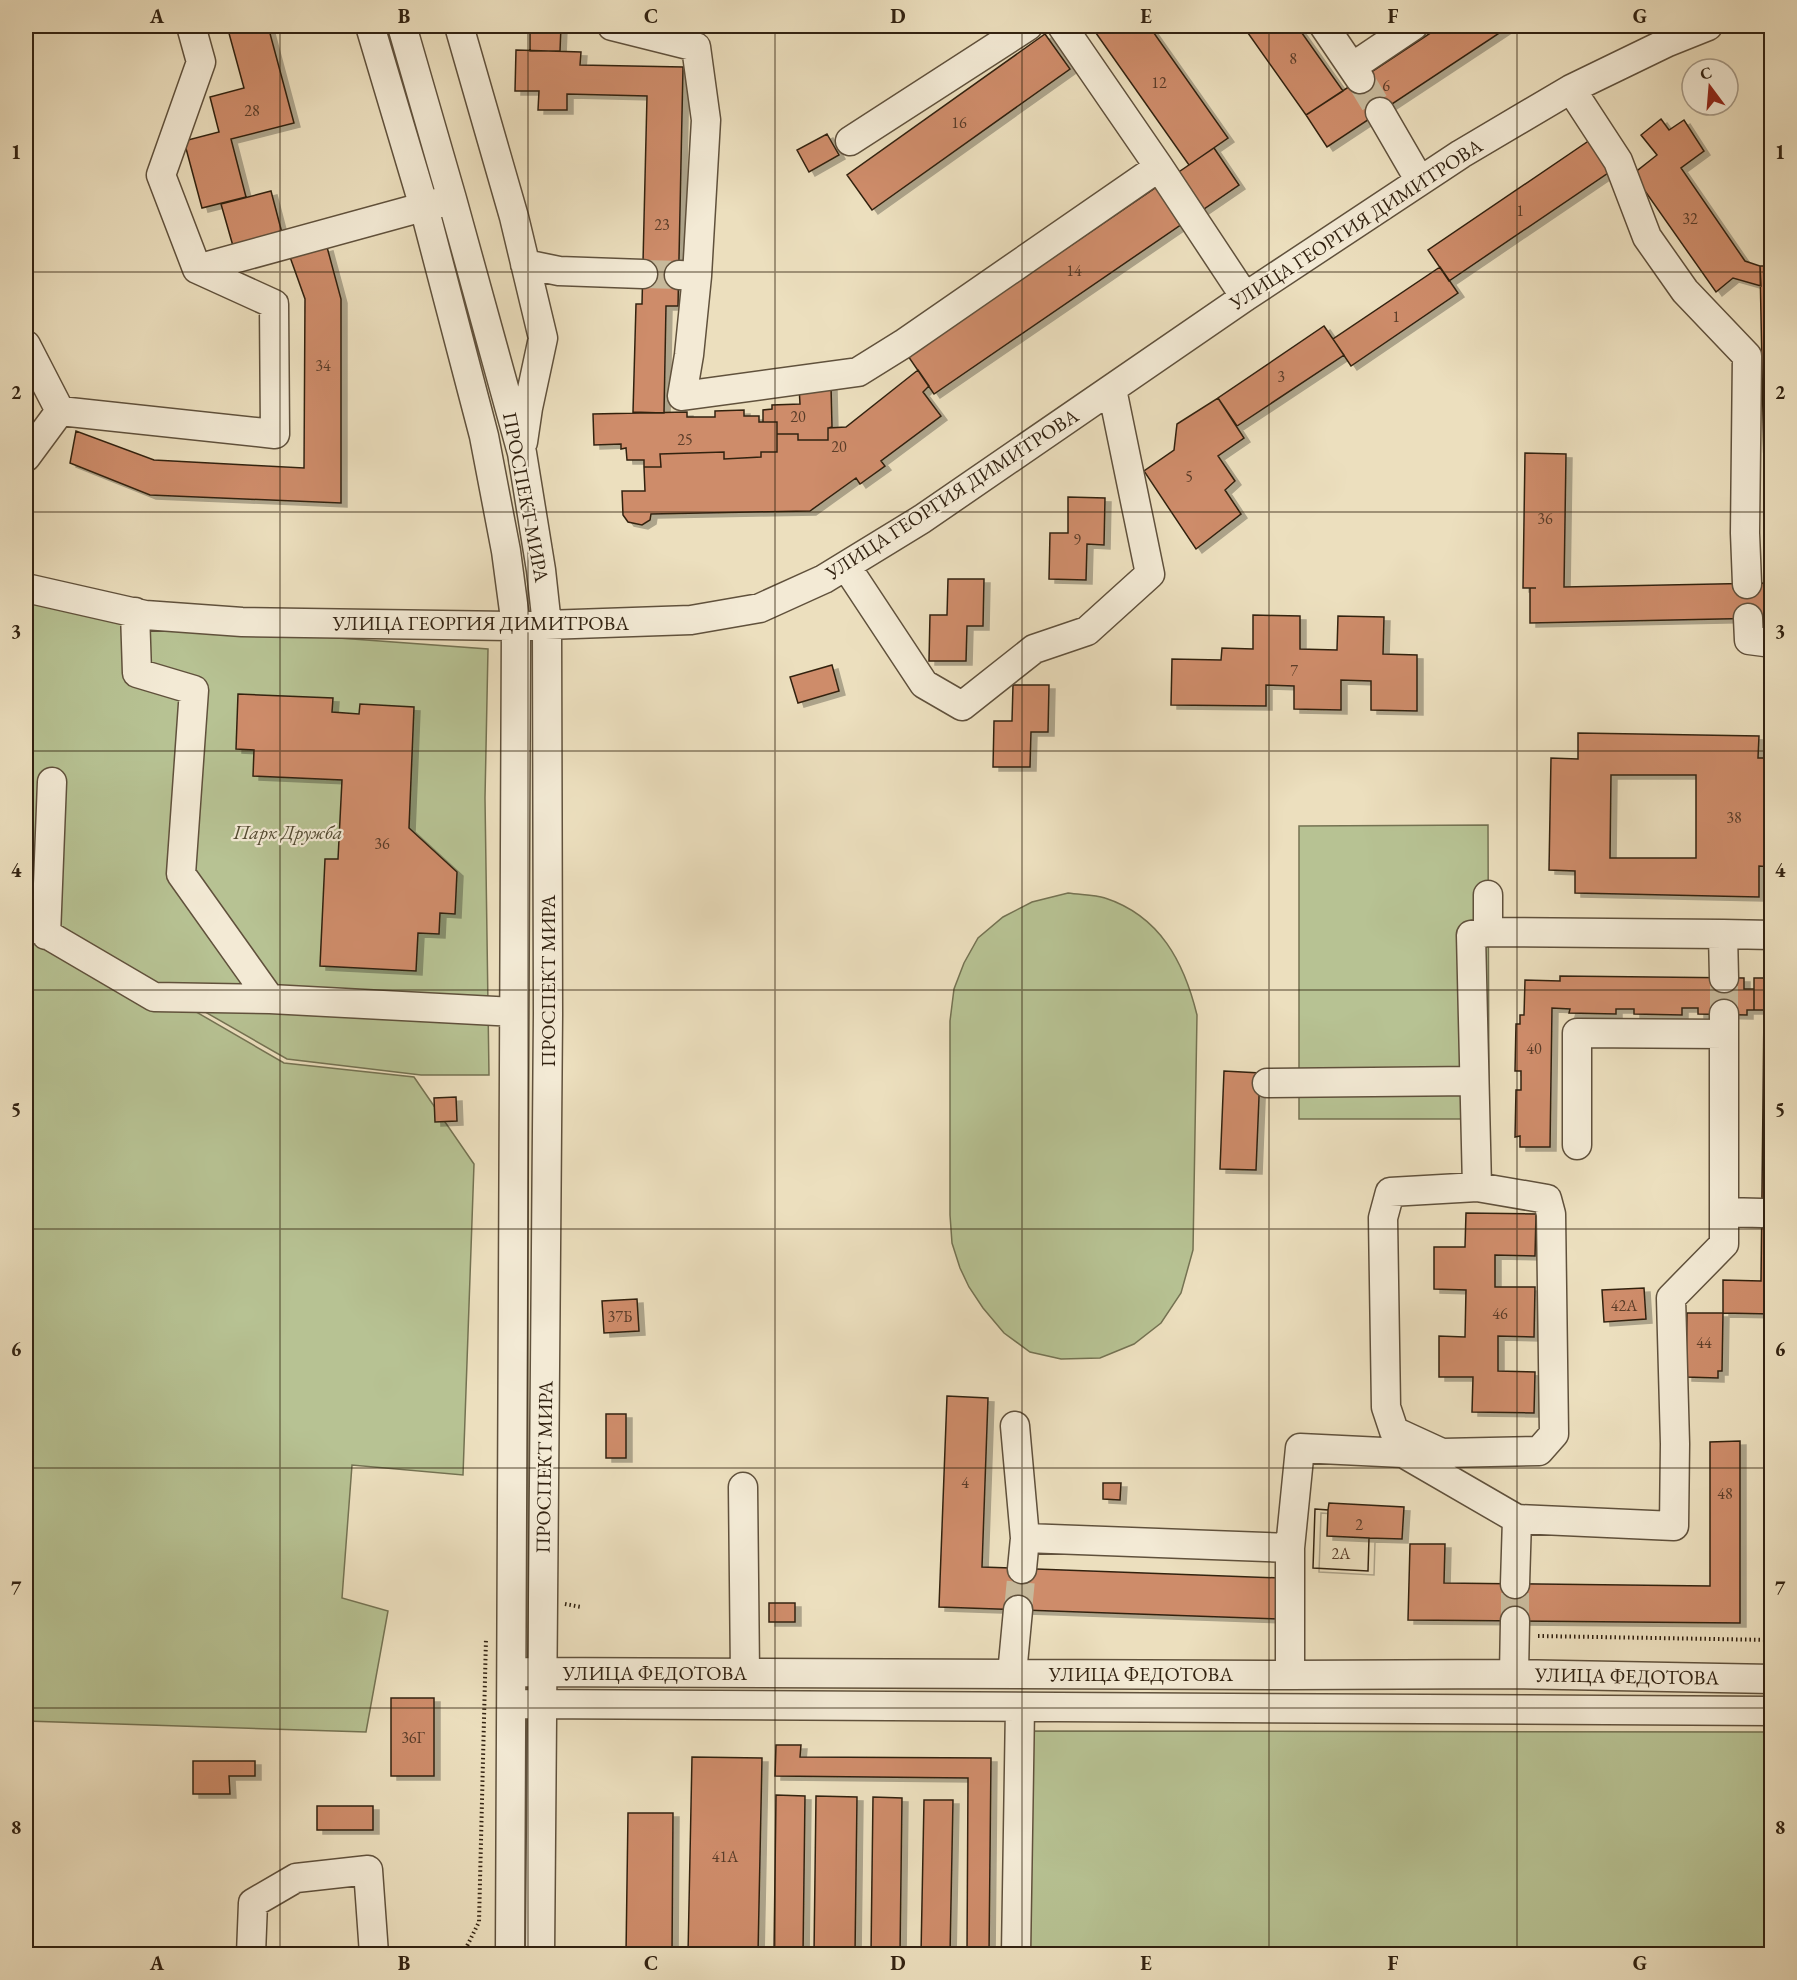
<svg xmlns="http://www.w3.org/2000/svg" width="1797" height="1980" font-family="'EB Garamond',serif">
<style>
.green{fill:#b7c293;stroke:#747252;stroke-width:1.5}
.building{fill:#ce8c6b;stroke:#322211;stroke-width:1.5;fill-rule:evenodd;filter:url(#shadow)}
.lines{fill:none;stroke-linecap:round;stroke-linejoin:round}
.minor-tunnel{stroke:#c7b99b;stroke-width:28;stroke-dasharray:28 14;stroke-linecap:butt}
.minor-casing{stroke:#60513c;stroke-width:31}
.path{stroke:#322211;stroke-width:4;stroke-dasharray:1.5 3;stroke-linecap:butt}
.minor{stroke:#f3ead5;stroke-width:28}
.grid{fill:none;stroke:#322211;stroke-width:1.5;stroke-opacity:0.55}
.labels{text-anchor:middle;stroke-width:4.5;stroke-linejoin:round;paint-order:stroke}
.number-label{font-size:16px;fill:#593c28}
.street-label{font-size:20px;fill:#322211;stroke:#f3ead5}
.park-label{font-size:20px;font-style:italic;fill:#534a32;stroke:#f3ead5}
.neatline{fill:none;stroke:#322211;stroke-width:2}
.grid-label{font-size:20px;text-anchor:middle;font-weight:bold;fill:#322211}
</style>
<defs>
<filter id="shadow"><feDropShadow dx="6" dy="4" stdDeviation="0" flood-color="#0004"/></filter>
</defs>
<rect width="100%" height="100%" fill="#ecdfbe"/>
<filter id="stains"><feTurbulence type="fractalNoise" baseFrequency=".00333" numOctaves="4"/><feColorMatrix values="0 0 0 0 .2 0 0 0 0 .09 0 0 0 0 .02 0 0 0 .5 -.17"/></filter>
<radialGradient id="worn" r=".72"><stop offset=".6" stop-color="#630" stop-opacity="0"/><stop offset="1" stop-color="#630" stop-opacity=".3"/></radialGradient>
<path class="green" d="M26,595L149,624L488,649L485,798L489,1075H421L287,1059L26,909Z
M1488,825L1489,1119H1299V826Z
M1068,893C1080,895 1094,894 1105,898C1160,916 1184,962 1197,1015L1193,1250L1181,1293L1161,1323L1134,1344L1100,1358L1061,1359L1030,1352L1004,1333L983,1308L969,1287L960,1268L952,1243L950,1215V1021L954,989L964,963L978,938L1003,917L1032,902Z
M26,913L284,1063L414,1077L474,1164L463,1475L352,1465L342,1598L388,1611L366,1732L26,1721Z
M1025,1731L1771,1732V1954H1025Z"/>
<path class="building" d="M227,26H268L294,123L231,139L246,197L202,208L184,141L219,132L210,97L244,88Z
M530,26H561L560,51H530Z
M1091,26H1149L1228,138L1189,165Z
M1243,26H1297L1343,91L1306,115Z
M1441,26H1510L1327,147L1306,115Z
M1045,34L1070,69L872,210L847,175Z
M516,50L581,52L580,65L683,67L678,306H666L664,413L633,412L636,304H642L647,96L567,94V110H538L539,91H515Z
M1661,119L1669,130L1684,120L1704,151L1681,168L1745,261L1760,266L1761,286L1733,278L1716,292L1633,174L1657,155L1641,135Z
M827,134L839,155L809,172L797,150Z
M1590,140L1611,171L1449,281L1428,250Z
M1214,148L1239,185L934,394L908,356Z
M271,191L282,233L233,246L221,204Z
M327,247L341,299V503L150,495L70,463L76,431L154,460L304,468L305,299L290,257Z
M1760,266H1772V618H1767Z
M1440,267L1458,293L1351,366L1333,339Z
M1324,326L1344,355L1237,426L1218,398Z
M918,370L929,386L923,392L941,416L881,461L885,466L860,484L856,478L810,511L651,514L650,520L642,525L628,522L623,515L622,491H645L644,467H661L660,454L724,452V459L761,457V452H777V434H798V440H828V428L846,427Z
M799,386H831L832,427L828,428V440H798V434H777V422H763V410L772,409V405L800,404Z
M1218,398L1244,438L1218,456L1235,481L1225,490L1241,514L1196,549L1144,471L1174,450L1177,424Z
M744,410V416H759V422H777V452H761V457L724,459V452L660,454L661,467H644V460H627L626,448L621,449V444L594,445L593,414L687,412V417H715V411Z
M1525,453L1566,454L1564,587L1767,583V618L1530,623V588H1536H1523Z
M1068,497L1105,498L1104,545L1087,544L1086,580L1049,579L1050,533H1068Z
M948,579H984L983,626H967L966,661H929L930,615H947Z
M1253,615L1300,616V649L1337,650L1338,616L1384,617L1383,654L1417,655V711L1371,710V681L1341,680V710L1294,709V686L1266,685V706L1171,705L1172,659L1221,660L1222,648L1253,649Z
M832,665L839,691L798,703L790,677Z
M1013,685H1049L1048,732H1031L1030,767H993L994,721H1012Z
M238,694L333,698L332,712L359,714L360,704L414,707L409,828L457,872L455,914L440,913L439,934L418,933L416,971L320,966L325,859H338L342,780L253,776L254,750L236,749Z
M1578,733L1759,736L1758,758H1772V867L1759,866V897L1575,893V871L1549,870L1551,758L1578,759ZM1611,775H1696V858H1610Z
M1560,976L1744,978V989H1754V1010H1747V1015L1698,1014V1008H1682V1015L1634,1014V1009H1616V1014L1569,1013L1570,1009L1552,1008L1550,1147H1520V1136L1515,1137L1516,1090H1521V1071H1515L1516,1024H1520V1015H1524L1525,980L1560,981Z
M1754,978H1766V983H1772V1314L1723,1313V1280L1761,1281L1764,1010H1754Z
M1224,1071L1260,1073L1256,1170L1220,1169Z
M456,1097L457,1121L435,1122L434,1098Z
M1466,1213L1536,1214L1535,1256L1495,1255V1287H1535L1534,1337L1498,1336V1371L1535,1372L1534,1413L1472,1412L1473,1377H1439V1336L1465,1337L1466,1290L1434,1289V1247H1465Z
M1644,1288L1646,1319L1604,1322L1602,1290Z
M637,1299L639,1331L604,1333L602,1301Z
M1687,1313H1723L1722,1371H1718V1378L1686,1377Z
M947,1396L988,1398L982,1567L1280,1578L1279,1619L939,1607Z
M606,1414H626V1458H606Z
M1740,1441V1623L1408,1620L1410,1544H1445L1444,1583L1710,1586V1442Z
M1103,1483H1121L1120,1500L1103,1499Z
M1329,1503L1404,1507L1402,1539L1369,1538L1368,1571L1313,1568L1315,1509L1328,1510Z
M1315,1509L1328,1510L1327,1536L1369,1538L1368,1571L1313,1568Z
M769,1603H795V1622H769Z
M391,1698H434V1776H391Z
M776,1745H801L800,1757L991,1758L989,1954H967L968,1778L775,1776Z
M692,1757L762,1758L758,1954H688Z
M193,1761H255V1776H229L230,1794H193Z
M776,1795L805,1796L803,1954H774Z
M816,1796L857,1797L855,1954H814Z
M873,1797L902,1798L900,1954H871Z
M924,1800H953L950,1954H921Z
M317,1806H373V1830H317Z
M628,1813H673L672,1954H626Z"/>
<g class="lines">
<path class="minor-tunnel" d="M1360,79L1380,112
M643,274L679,275
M1724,1014V978
M1018,1610L1022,1569
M1515,1621V1584"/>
<g class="minor-casing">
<path id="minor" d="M370,26L424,207L484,436L506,551L516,626L510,1954
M402,26L452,199L522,453L541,570L547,625L548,1014L540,1954
M459,26L514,217L543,338L528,408L523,442
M612,26L696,47L706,120L697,276
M1062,26L1159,167
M1324,26L1360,79
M1352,67L1413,26
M1571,89L1618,161L1647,237L1685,291L1747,356L1745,533L1747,584
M1380,112L1420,181
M850,141L1028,26
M525,264L559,271L643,274
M197,269L441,202
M679,275L697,276L689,355L682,396L858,372L903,344L1159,167L1245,297
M26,345L60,411
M26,457L60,411L275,434L274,304L197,269L161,175L201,62L191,26
M846,566L924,684L962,706L1034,649L1087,631L1150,574L1112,389
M26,588L145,615L242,622L516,626L691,620L760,608L824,579L922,519L1245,297L1461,154L1571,89L1668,42L1708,26
M135,612L137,673L194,690L181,874L270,999L514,1012
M1748,618L1749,640L1772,643
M1488,895V932
M26,922L154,997L270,999
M46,935L52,782
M1724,978L1723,934L1772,935
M1267,1083L1474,1081
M1577,1145V1033L1724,1034
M1477,1187L1547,1199L1551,1214L1554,1434L1539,1451L1442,1453L1394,1431L1386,1407L1383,1218L1390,1192Z
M1477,1187L1471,935L1488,932L1723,934
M1724,1212L1762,1213
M1015,1426L1025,1538
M743,1487L745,1673
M1022,1569L1025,1538L1290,1548L1300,1448L1403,1453L1517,1519
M1515,1584L1517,1519L1674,1526L1675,1444L1671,1298L1724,1244V1014
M523,1672L1290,1675L1514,1674L1772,1679
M1012,1674L1018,1610
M1514,1674L1515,1621
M1290,1675V1548
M525,1704L1772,1711
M251,1954L253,1903L296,1878L368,1870L374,1954
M1016,1954L1020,1707"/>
</g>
<path class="path" d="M565,1604L581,1607
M1538,1636L1772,1640
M465,1954V1950L479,1922L486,1638"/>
<use href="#minor" class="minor"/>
</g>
<path class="grid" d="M280,26V1954M528,26V1954M775,26V1954M1022,26V1954M1269,26V1954M1517,26V1954M26,272H1772M26,512H1772M26,751H1772M26,990H1772M26,1229H1772M26,1468H1772M26,1708H1772"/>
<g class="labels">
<g class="number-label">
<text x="1293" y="64">8</text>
<text x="1159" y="88">12</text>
<text x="1386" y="91">6</text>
<text x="252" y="116">28</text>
<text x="959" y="128">16</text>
<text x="1520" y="216">1</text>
<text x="1690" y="224">32</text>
<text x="662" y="230">23</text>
<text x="1074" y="276">14</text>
<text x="1396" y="322">1</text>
<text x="323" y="371">34</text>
<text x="1281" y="382">3</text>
<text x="798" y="422">20</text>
<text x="685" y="445">25</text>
<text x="839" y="452">20</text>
<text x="1189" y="482">5</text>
<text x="1545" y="524">36</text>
<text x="1077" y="545">9</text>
<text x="1294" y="676">7</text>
<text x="1734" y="823">38</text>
<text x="382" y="849">36</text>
<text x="1534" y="1054">40</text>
<text x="1624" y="1311">42А</text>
<text x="1500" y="1319">46</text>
<text x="620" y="1322">37Б</text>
<text x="1704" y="1348">44</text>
<text x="965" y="1488">4</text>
<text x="1725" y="1499">48</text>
<text x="1359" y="1530">2</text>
<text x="1341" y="1559">2А</text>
<text x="413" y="1743">36Г</text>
<text x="725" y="1862">41А</text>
</g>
<g class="street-label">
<text transform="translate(1356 224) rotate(-33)" y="7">УЛИЦА ГЕОРГИЯ ДИМИТРОВА</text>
<text transform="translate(952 494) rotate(-33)" y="7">УЛИЦА ГЕОРГИЯ ДИМИТРОВА</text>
<text transform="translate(526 497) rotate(79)" y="7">ПРОСПЕКТ МИРА</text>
<text x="481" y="630">УЛИЦА ГЕОРГИЯ ДИМИТРОВА</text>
<text transform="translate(548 981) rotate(-90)" y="7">ПРОСПЕКТ МИРА</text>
<text transform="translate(544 1467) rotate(-89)" y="7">ПРОСПЕКТ МИРА</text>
<text x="655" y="1680">УЛИЦА ФЕДОТОВА</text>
<text x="1141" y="1681">УЛИЦА ФЕДОТОВА</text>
<text transform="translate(1627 1676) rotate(1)" y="7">УЛИЦА ФЕДОТОВА</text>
</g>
<g class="park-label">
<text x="288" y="839">Парк Дружба</text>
</g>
</g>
<rect width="1797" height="1980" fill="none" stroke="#ecdfbe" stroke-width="66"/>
<g transform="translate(1710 87) rotate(344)"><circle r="28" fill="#f3ead5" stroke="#a69a87" stroke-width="1.5"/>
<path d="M0-4.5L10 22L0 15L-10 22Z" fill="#8f2418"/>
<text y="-9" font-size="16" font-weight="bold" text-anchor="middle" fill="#322211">С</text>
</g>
<rect x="33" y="33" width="1731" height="1914" class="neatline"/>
<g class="grid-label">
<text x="157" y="23">A</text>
<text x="404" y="23">B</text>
<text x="651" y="23">C</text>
<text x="898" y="23">D</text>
<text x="1146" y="23">E</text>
<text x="1393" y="23">F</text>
<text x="1640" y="23">G</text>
<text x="16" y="159">1</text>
<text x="1780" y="159">1</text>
<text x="16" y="399">2</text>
<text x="1780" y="399">2</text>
<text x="16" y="638">3</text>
<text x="1780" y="638">3</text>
<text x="16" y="877">4</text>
<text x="1780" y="877">4</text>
<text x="16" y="1116">5</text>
<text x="1780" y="1116">5</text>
<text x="16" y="1356">6</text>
<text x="1780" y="1356">6</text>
<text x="16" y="1595">7</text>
<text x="1780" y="1595">7</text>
<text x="16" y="1834">8</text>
<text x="1780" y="1834">8</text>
<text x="157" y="1970">A</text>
<text x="404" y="1970">B</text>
<text x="651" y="1970">C</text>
<text x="898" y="1970">D</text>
<text x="1146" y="1970">E</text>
<text x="1393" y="1970">F</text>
<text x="1640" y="1970">G</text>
</g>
<rect width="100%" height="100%" filter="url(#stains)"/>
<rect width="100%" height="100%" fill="url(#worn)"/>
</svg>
